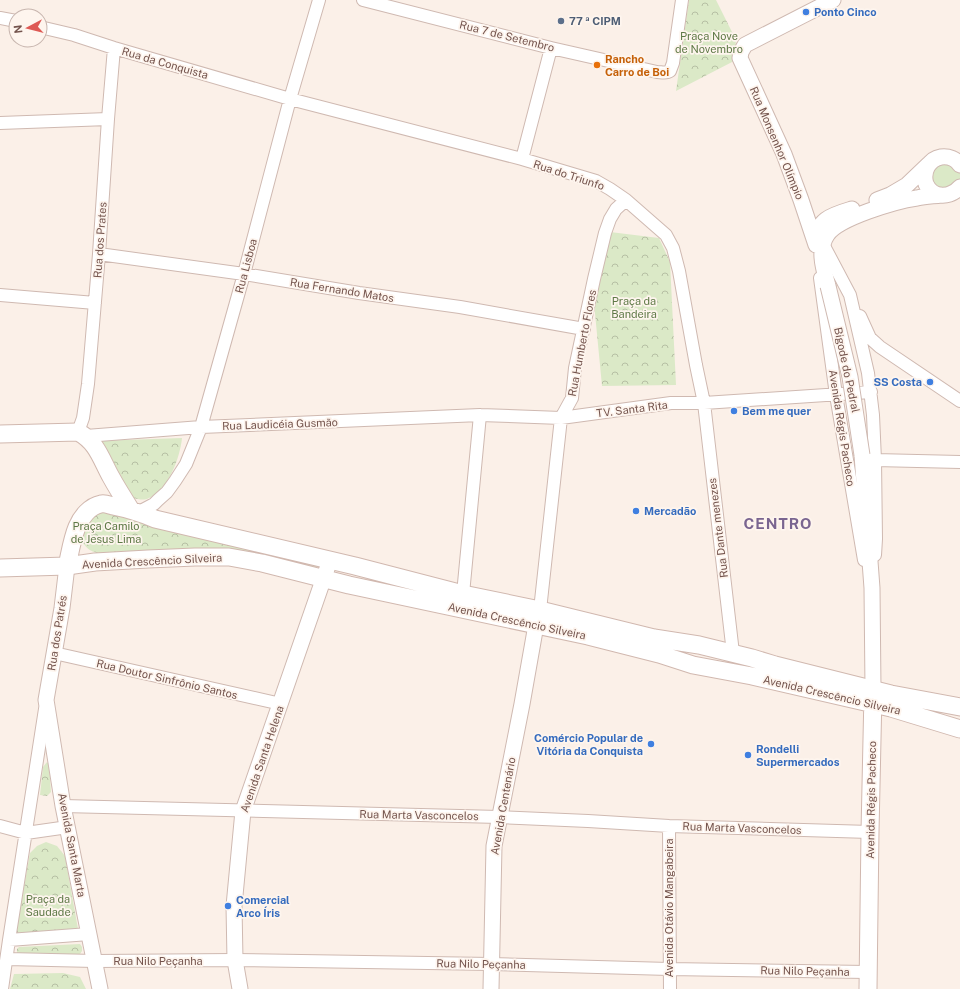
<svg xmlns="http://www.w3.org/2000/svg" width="960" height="989" font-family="'Public Sans',sans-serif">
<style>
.green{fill:#dbe9c7}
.park{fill:url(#park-crowns)}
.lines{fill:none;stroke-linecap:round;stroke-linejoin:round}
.minor-casing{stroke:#cfb9b1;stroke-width:14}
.tertiary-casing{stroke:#cfb9b1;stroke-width:17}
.secondary-casing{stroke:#d1b8af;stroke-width:19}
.minor{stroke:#fff;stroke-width:12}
.tertiary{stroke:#fff;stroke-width:15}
.secondary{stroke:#fff;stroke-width:17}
.tertiary-bridge-casing{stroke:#cfb9b1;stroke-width:17;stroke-linecap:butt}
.tertiary-bridge{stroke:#fff;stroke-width:15}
.shop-dot{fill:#3f7fe0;stroke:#fef5ee;stroke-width:1.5}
.service-dot{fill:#5c6f8a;stroke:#fef5ee;stroke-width:1.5}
.food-dot{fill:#e8710a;stroke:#fef5ee;stroke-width:1.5}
.labels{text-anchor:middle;stroke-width:3.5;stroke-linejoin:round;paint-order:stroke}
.shop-label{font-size:11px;font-weight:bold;fill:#366cbe;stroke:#fef5ee;text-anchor:start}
.service-label{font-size:11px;font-weight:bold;fill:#4e5e75;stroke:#fef5ee;text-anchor:start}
.street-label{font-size:11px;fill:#74544d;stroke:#fef5ee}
.park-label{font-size:11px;fill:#5e7946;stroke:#fef5ee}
.food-label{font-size:11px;font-weight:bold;fill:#c56008;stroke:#fef5ee;text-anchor:start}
.district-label{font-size:15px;font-weight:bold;letter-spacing:1px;fill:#7a6590;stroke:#fef5ee}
</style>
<defs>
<pattern id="park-crowns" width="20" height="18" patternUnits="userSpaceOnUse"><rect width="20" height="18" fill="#dbe9c7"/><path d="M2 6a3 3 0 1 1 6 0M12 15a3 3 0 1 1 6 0" fill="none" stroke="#b6bfa4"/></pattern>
</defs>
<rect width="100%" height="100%" fill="#fbf0e8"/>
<path class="green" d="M937,158L960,165V187L936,194L929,164Z"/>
<path class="park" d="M689,0H716L736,40L734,61L676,91Z
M610,232L659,238L670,262L676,385L602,386L594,303Z
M182,438C180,458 168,490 149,498C144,501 138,499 133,498L95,441Z
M107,511L207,540L283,558L305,559L318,564L317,569L284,560L229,548L102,554C89,551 88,550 80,539L91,513Z
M47,762L49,765L51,792L47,796L40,795L43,767Z
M46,842L57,846L65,856L78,929L16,933L30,853L37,846Z
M80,944L82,947V951L80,954L20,956L17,955V949L19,947Z
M63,973L80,977L86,989H10L14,974Z"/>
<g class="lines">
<g class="minor-casing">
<path id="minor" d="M363,0L551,48L657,72C661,72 666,74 670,71L673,63L682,0
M0,18L16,21
M40,27L74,35L114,48L290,99L522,159L596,181L610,189L626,200L666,235L673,248L679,271L696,365L704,403L733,653
M0,123L108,119
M522,159L551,48
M823,244L850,295L868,373L873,415L875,460L876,539L875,555
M99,254L244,274L359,293L460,307L584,329
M820,278L836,395L864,560
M0,295L95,303
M860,316L870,338L880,347L960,401
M78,432L83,418L88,384L99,254L108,119L114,48
M86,436L201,427L480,415L561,418L671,403H704L871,392
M875,460L960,462
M139,512L154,504L158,500L167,492L175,481L186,464L201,427L244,274L290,99L319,0
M463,594L480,415
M540,610L561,418L572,398L575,368L594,279L605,233L610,219L616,209L626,200
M54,653L281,704
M63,806L499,817L588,821L669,826L870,832
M0,826L26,833L68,827
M669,826L670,989
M9,940L89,934
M7,959L95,961L235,960L491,964L669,969L868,972
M2,989L9,940L45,709"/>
</g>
<g class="tertiary-casing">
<path id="tertiary" d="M960,165C956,159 949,156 941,157C929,159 922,172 926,184C933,199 950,198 960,187
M877,200L890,195L907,185L929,164
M816,243C816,219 832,215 852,209
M816,245L801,200L784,154L740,58L741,52L745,45L833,0
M828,286C824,270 817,250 827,235C838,218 896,201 917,198C925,196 933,196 941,195
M862,455L872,588L873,689
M67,566L62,608L46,700L63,806L100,989
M240,989L235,960L234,906L243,811L330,560
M491,989L494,846L522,704L536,625"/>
</g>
<g class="secondary-casing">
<path id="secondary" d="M0,434L78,432C97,442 101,459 111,477C117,488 124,499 131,510
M67,566C70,553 72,539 77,527C81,517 90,506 101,504C105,503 109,505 113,506C128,509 141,513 155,519L355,566L463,594L540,610L654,638L699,645L752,658L775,665L891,694L960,707
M0,568L67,566L95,562L148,559L195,557H229L262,563L349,585L588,636L659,654L693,665L752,676L891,708L960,729
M868,989L870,832L873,693"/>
</g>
<use href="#minor" class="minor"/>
<use href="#tertiary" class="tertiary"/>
<use href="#secondary" class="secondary"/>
<g class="tertiary-bridge-casing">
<path id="tertiary-bridge" d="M828,286L850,377L862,455"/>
</g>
<use href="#tertiary-bridge" class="tertiary-bridge"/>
</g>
<g class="shop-dot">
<circle cx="806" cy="12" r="4"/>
<circle cx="930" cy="382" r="4"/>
<circle cx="734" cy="411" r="4"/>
<circle cx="636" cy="511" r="4"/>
<circle cx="651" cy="744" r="4"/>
<circle cx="748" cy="755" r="4"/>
<circle cx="228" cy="906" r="4"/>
</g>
<circle class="service-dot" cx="561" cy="21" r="4"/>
<circle class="food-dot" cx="597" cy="65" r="4"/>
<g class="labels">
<g class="shop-label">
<text x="814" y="16">Ponto Cinco</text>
<text x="922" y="386" text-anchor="end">SS Costa</text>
<text x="742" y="415">Bem me quer</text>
<text x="644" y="515">Mercadão</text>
<text x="643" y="742" text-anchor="end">Comércio Popular de<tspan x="643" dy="13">Vitória da Conquista</tspan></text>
<text x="756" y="753">Rondelli<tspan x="756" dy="13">Supermercados</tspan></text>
<text x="236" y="904">Comercial<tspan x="236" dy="13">Arco Íris</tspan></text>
</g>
<g class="service-label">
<text x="569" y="25">77 ª CIPM</text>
</g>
<g class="street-label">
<text transform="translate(507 36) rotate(14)" y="4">Rua 7 de Setembro</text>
<text transform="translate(165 63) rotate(16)" y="4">Rua da Conquista</text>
<text transform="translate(777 143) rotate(67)" y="4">Rua Monsenhor Olímpio</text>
<text transform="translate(569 175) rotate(18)" y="4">Rua do Triunfo</text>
<text transform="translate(100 240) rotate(-86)" y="4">Rua dos Prates</text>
<text transform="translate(246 266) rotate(-75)" y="4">Rua Lisboa</text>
<text transform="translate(342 290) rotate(9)" y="4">Rua Fernando Matos</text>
<text transform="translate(582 343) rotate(-79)" y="4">Rua Humberto Flores</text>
<text transform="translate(847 370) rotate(78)" y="4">Bigode do Pedral</text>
<text transform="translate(632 409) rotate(-7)" y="4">TV. Santa Rita</text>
<text transform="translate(280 424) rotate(-2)" y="4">Rua Laudicéia Gusmão</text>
<text transform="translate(842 428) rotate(81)" y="4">Avenida Régis Pacheco</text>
<text transform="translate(718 528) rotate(-97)" y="4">Rua Dante menezes</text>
<text transform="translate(152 561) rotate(-3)" y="4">Avenida Crescêncio Silveira</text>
<text transform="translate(517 621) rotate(12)" y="4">Avenida Crescêncio Silveira</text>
<text transform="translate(57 633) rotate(-81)" y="4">Rua dos Patrés</text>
<text transform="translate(167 679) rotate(13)" y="4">Rua Doutor Sinfrônio Santos</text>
<text transform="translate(832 695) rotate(13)" y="4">Avenida Crescêncio Silveira</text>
<text transform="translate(262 759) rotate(-71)" y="4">Avenida Santa Helena</text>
<text transform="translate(871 800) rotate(-89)" y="4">Avenida Régis Pacheco</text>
<text transform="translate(503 806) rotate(-80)" y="4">Avenida Centenário</text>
<text transform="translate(419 815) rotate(1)" y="4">Rua Marta Vasconcelos</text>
<text transform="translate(742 828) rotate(2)" y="4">Rua Marta Vasconcelos</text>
<text transform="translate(72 845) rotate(79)" y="4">Avenida Santa Marta</text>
<text transform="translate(669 908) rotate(-90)" y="4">Avenida Otávio Mangabeira</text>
<text x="158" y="965">Rua Nilo Peçanha</text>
<text transform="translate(481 964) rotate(1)" y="4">Rua Nilo Peçanha</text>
<text transform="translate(805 971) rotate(1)" y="4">Rua Nilo Peçanha</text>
</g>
<g class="park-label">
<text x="709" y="40">Praça Nove<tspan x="709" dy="13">de Novembro</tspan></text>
<text x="634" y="305">Praça da<tspan x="634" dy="13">Bandeira</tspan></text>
<text x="106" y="530">Praça Camilo<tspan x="106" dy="13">de Jesus Lima</tspan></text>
<text x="48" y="903">Praça da<tspan x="48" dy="13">Saudade</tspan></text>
</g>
<g class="food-label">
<text x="605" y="63">Rancho<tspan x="605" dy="13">Carro de Boi</tspan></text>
</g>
<g class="district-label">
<text x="778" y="529">CENTRO</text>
</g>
</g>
<g transform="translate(28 28) rotate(263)"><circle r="19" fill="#fef5ee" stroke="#c7b5ae"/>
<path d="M0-3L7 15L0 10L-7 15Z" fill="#de5954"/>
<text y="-6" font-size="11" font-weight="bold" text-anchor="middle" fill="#74544d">N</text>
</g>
</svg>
